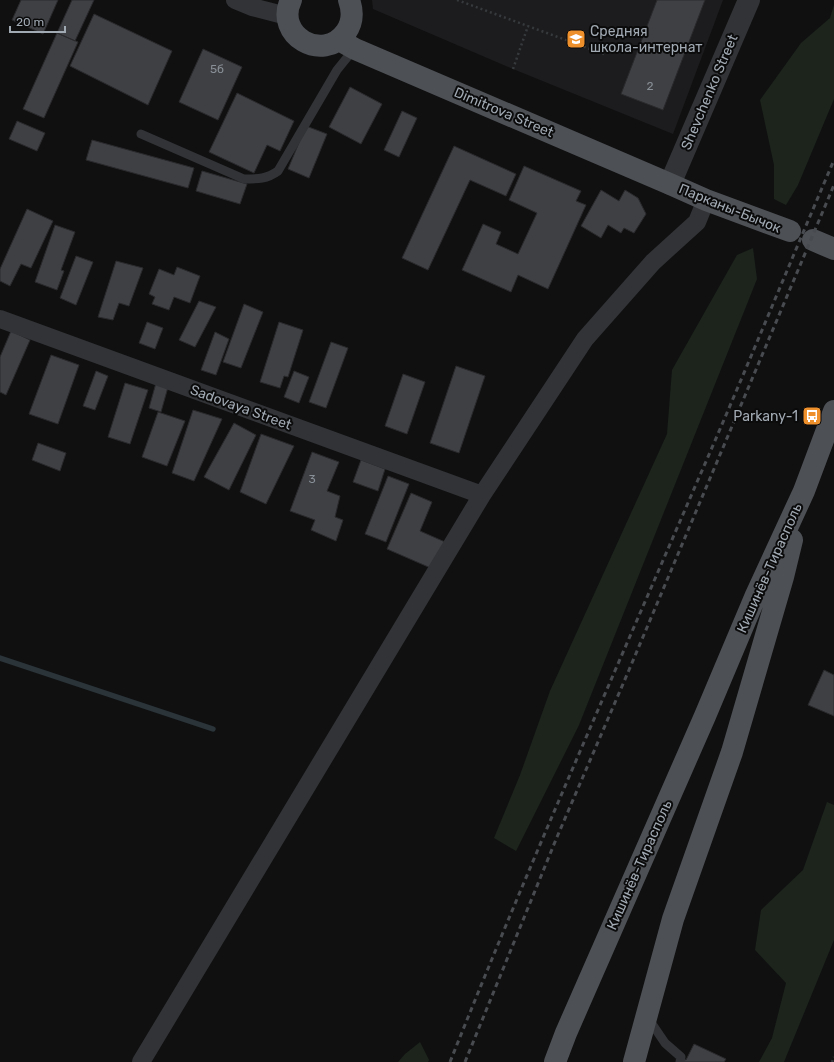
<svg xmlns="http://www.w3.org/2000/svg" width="834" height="1062" font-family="Rubik,sans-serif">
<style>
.built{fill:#1c1c1e}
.green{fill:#1c241c}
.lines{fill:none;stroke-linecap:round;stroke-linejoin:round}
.stream{stroke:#2a3439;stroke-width:5.5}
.building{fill:#3f4044;stroke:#2a2a2d}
.path{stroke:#373a3d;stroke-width:2.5;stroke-dasharray:2 3;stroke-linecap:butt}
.service{stroke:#313336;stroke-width:9}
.minor{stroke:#313336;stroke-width:18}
.tertiary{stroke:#313336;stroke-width:22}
.primary{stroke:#4d5055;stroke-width:22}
.rail{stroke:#484b4f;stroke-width:3;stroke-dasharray:5 4;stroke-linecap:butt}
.labels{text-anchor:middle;stroke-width:4;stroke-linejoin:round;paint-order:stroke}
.number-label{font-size:12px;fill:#888f96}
.poi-label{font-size:14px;fill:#a1a9b2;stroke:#0b0b0c;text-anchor:start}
.street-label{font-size:14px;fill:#a1a9b2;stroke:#0b0b0c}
</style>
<rect width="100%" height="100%" fill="#101011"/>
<path class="built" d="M372,0H723L673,134L513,69L373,9Z"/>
<path class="green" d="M834,5V99L798,185L786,205L774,199V165L760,100L801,43L830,18Z
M753,248L757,279L579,725L516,851L494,838L520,775L550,691L667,434L672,370L737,255Z
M827,802L834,805V940L784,1062H759L772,1038L786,983L755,950L761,910L803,870Z
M420,1042L429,1060L428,1062H398L405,1054Z"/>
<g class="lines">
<path class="stream" d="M0,658L213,729"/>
</g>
<path class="building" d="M21,0H58L43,34L12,20Z
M72,0H94L75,41L57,33Z
M657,0H705L663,110L621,94Z
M94,14L172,51L148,105L70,66Z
M57,33L78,42L44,118L23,109Z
M203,49L242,67L218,120L179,102Z
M350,87L382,104L361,144L329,127Z
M237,93L294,121L280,151L267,145L254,173L209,152Z
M402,111L417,118L399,157L384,150Z
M17,121L45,133L37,151L9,139Z
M306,126L327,134L309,178L288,169Z
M92,140L194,168L188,188L86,160Z
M454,146L516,174L506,196L470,180L428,270L402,258Z
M524,166L581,191L576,201L586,205L548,289L518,275L511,292L462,270L483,224L501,232L496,244L518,254L537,213L509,200Z
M202,171L247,184L240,204L196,191Z
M601,190L619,201L625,190L638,198L646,214L634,233L624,228L621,233L608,225L601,238L581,226Z
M27,209L53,221L31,268L21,264L10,286L0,281V269Z
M55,225L75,232L61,270L64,271L57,290L35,282Z
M76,256L93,262L76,305L60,298Z
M116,261L143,268L129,306L119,303L113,320L98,317Z
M177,267L200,276L190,303L174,297L169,310L152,304L155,297L149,294L159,269L174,275Z
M199,301L216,307L195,347L179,340Z
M244,304L263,312L241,368L223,362Z
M147,322L163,328L155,349L139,343Z
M279,322L303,330L288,377L284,376L280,388L260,382Z
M11,331L30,340L6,395L0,392V357Z
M215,332L229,339L216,375L201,370Z
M331,342L348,348L326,408L309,402Z
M51,355L79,365L58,424L29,414Z
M456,366L485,376L459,453L430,443Z
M96,371L108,376L95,410L83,406Z
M294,371L309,377L299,403L284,397Z
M403,374L425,382L407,434L385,426Z
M125,383L148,390L130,444L108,437Z
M156,383L168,387L161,412L149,408Z
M193,410L222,419L194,481L172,473Z
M158,412L185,421L167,466L142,457Z
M234,423L256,435L229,490L204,477Z
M261,434L294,446L266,504L240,492Z
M38,443L66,453L60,471L32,460Z
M312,452L339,462L327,491L340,496L335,517L343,520L336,541L311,530L315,520L290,511Z
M361,460L385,469L378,491L353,482Z
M388,476L409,484L386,542L365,534Z
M411,493L432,502L420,531L445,542L433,569L387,549Z
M824,670L834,675V716L808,705Z
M694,1044L726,1059L724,1062H679L681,1057L686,1060Z"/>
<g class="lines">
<path class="path" d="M457,0L604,54
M513,69L528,26
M832,1062L834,1057"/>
<path class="service" d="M141,134L244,179C258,179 267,179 278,171L337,70L354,49
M648,1018L665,1043L681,1057L680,1062"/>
<path class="minor" d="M235,0L252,7L287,16
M0,319L482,495
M141,1062L482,495L585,339L653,262L697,222L706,200"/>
<path class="tertiary" d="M670,184L749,0"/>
<path class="primary" d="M291,0C274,35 323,64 346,32C353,22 353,11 349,0
M339,40L355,49L670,184L706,200L790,231
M813,240L834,249
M555,1062L566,1033L705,716L756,595L804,491L834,411
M634,1062L673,919L732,752L783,577L792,540"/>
<path class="rail" d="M450,1062C528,867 614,674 697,482C744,375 788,267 834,160
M465,1062L557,837L629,670L834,185"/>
</g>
<defs>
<g id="school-square" transform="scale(1)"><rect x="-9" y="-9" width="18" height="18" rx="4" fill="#ee902b" stroke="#0b0b0c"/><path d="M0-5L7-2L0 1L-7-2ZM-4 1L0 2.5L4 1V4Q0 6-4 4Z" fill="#fff"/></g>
<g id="bus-square" transform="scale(1)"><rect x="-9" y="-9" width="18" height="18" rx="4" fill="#ee902b" stroke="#0b0b0c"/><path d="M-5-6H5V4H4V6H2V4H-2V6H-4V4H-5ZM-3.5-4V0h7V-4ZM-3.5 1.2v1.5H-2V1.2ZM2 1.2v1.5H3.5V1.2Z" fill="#fff"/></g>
</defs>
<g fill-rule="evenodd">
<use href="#school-square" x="576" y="39"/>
<use href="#bus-square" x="812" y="416"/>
</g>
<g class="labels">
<g class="number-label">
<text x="217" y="73">5б</text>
<text x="650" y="90">2</text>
<text x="312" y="483">3</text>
</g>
<g class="poi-label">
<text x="590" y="36">Средняя<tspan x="590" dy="16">школа-интернат</tspan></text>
<text x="798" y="421" text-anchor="end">Parkany-1</text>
</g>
<g class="street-label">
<text transform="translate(709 92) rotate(-67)" y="5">Shevchenko Street</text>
<text transform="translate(504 112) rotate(23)" y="5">Dimitrova Street</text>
<text transform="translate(730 208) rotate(22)" y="5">Парканы-Бычок</text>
<text transform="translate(241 407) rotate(20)" y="5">Sadovaya Street</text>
<text transform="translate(769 568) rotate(-66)" y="5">Кишинёв-Тирасполь</text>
<text transform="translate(639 865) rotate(-66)" y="5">Кишинёв-Тирасполь</text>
</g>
</g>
<path d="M10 26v6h55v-6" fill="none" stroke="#a1a9b2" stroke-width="2"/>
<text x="16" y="26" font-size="12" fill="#a1a9b2" stroke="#0b0b0c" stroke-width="3" paint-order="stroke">20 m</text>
</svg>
